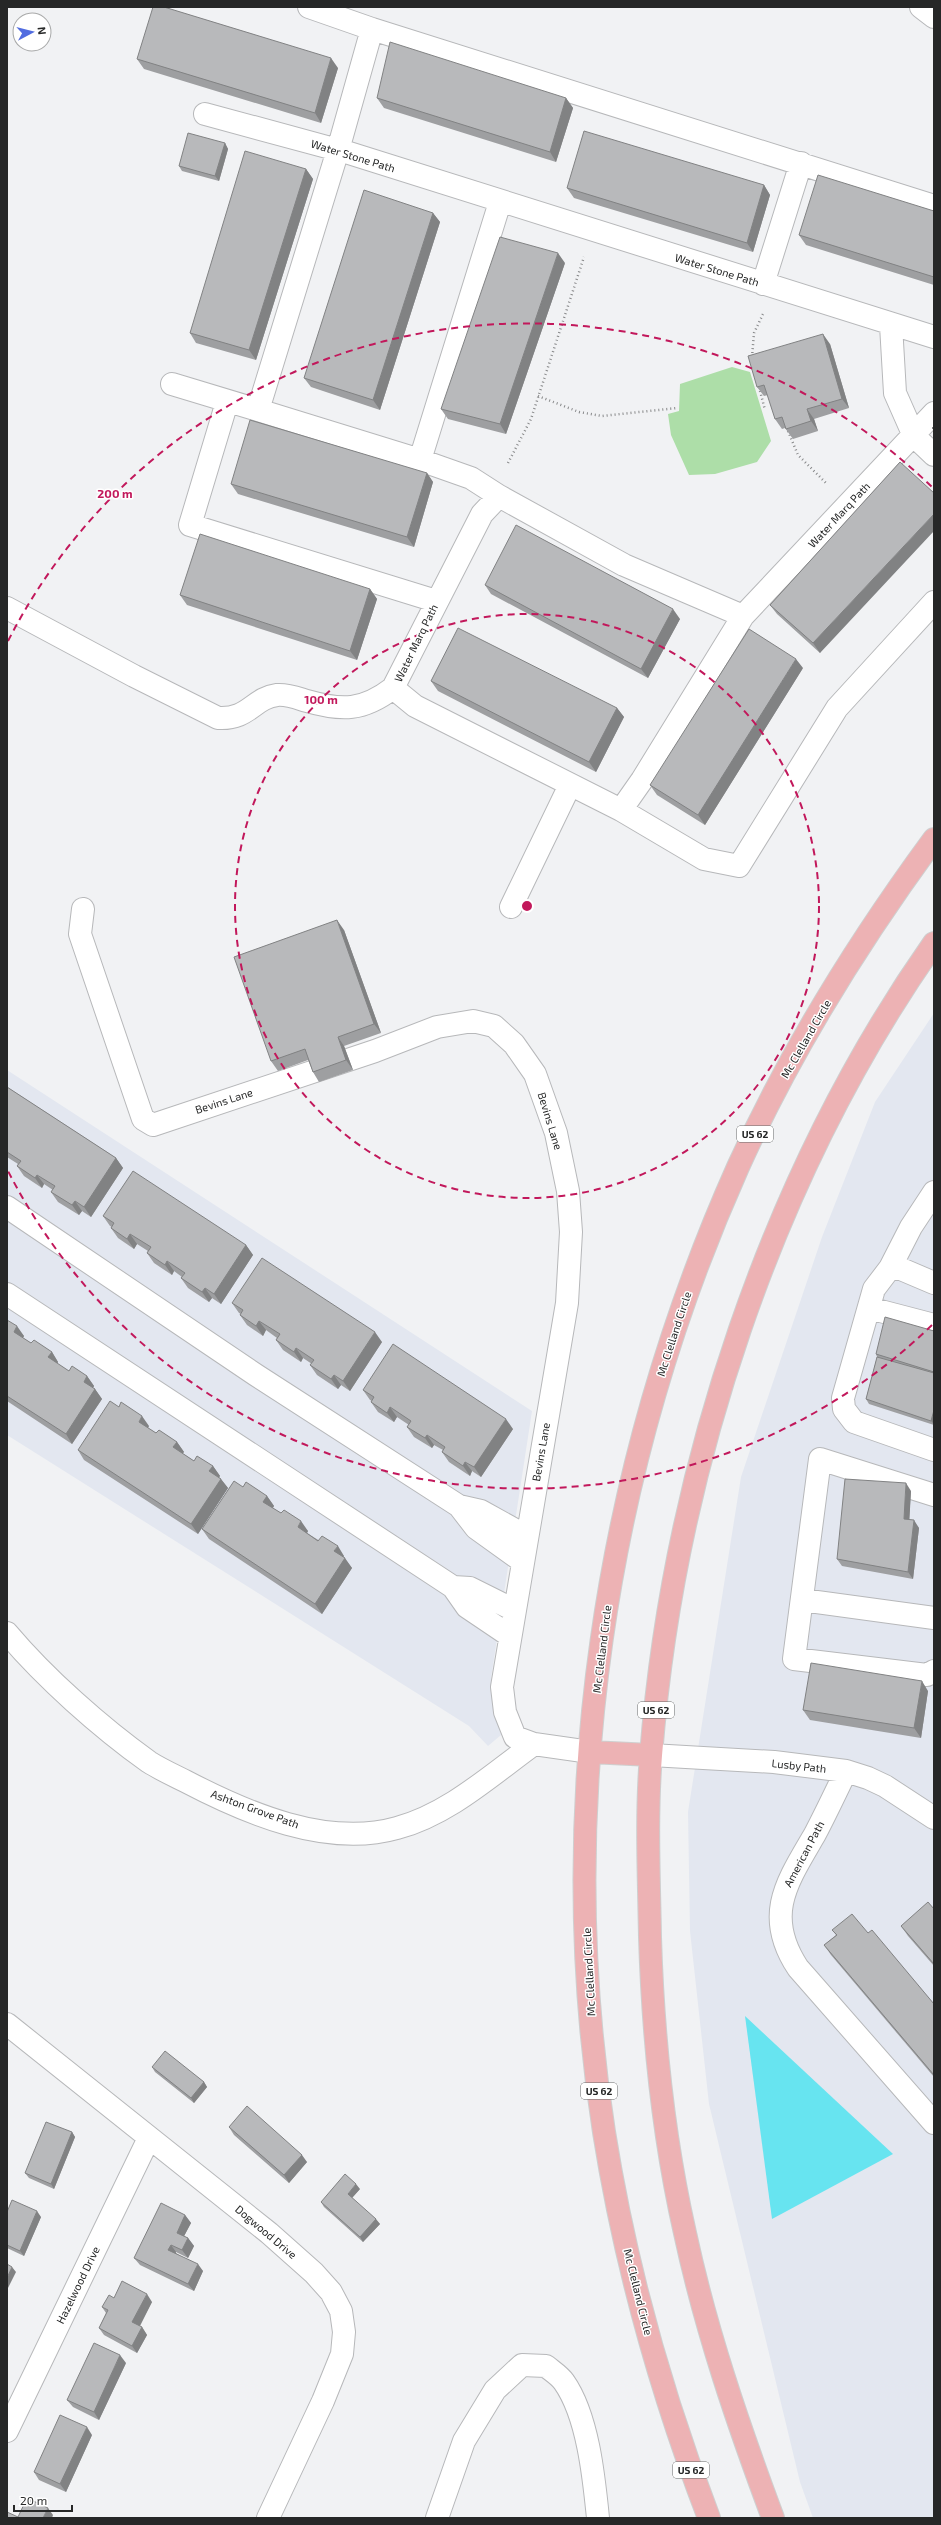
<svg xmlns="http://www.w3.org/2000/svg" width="941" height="2525" font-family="'Exo 2',sans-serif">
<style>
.built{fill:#e3e7f0}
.green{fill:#addea8}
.water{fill:#67e4f0}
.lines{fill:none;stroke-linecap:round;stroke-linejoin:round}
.minor-casing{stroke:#b7b8ba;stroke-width:24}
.highway-casing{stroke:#cfcfcf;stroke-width:24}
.path{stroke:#88898a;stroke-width:2.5;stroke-dasharray:1 3;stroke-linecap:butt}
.minor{stroke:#fff;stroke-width:22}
.highway{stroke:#edb2b4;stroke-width:22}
.wall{fill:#9e9fa1}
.shaded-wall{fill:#818283}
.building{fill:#b8b9bb;stroke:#818283}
.ring{fill:none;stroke:#c2185b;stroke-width:2;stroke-dasharray:7 5}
.labels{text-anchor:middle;stroke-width:3;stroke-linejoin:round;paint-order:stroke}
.shield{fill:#fff;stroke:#676868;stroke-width:1}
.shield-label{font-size:10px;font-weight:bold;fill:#262727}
.street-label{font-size:11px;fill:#262727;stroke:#fff}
.centre{fill:#c2185b;stroke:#fff;stroke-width:2}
.ring-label{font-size:12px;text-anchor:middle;font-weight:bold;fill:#c2185b;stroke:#fff;stroke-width:3;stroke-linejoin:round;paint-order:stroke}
</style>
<rect width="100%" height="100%" fill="#f1f2f4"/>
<path class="built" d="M934,1013V2518H813L800,2482L709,2104L690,1931L688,1812L741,1477L822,1237L875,1102Z
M7,1070L532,1411L491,1678L492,1697L501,1735L488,1746L469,1726L7,1435Z"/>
<path class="green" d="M732,367L750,372L771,441L757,462L715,474L689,475L671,435L668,414L679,411L680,384Z"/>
<path class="water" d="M745,2016L893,2154L772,2219Z"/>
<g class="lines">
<g class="minor-casing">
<path id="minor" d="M309,7L372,29
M921,7L934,17
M205,114L349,153L934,337
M763,284L801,163
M891,325L895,393L914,436L934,455
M172,384L258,410
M227,402L190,525L436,601
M420,460L258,410L338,150L372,29L934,206
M499,496L471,478L420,460L500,202
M7,608L134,676L218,718C249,720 253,698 277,695C287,694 297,698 307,701C342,711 363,711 393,688
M743,616L624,565L499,496L482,514L393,688L415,706L621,810L642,780L743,616L934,413
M621,810L704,859L739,866L837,708L934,602
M511,907L570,785
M83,909L80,934L143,1119L153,1125L375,1051L437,1027L473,1021L494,1026L514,1044L535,1074L556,1133L568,1191L571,1232L567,1303L502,1687L505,1712L515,1737L534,1744L590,1752
M7,1207L256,1375L459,1506L481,1511L526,1536
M890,1268L911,1227L934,1192
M934,1283L901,1269L890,1268L874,1289L843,1398L844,1409L854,1422L934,1450
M7,1294L453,1587L467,1607L510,1636
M869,1308L934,1325
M934,1495L820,1459L794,1659L927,1675L934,1671
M459,1506L476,1528L522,1561
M453,1587L470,1588L514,1610
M802,1600L934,1618
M7,1633C45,1678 100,1727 149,1762C160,1769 173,1775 185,1781C246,1813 327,1848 397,1828C449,1814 491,1775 534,1744
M651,1755L774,1762L846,1771L868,1778L885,1786L934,1818
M846,1771C836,1792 826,1813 815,1834C787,1882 763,1915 798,1968L934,2123
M7,2024L269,2233L314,2273L331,2292L341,2311L344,2332L342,2354L323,2401L268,2518
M7,2431L149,2138
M437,2518L464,2441L495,2390L522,2365L546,2366C552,2371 560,2376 564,2382C588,2416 594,2478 598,2518"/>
</g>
<g class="highway-casing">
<path id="highway" d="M590,1752L651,1755
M709,2518C661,2393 625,2264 604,2132C553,1807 604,1467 738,1167C790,1052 859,941 934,839
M773,2518C738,2424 706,2331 685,2233C663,2136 653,2037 650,1937C649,1877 646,1816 651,1755C673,1473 771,1175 934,943"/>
</g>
<path class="path" d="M752,357L754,333L763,314
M759,387L765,410
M538,396L579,412L602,416L677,408
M788,431L798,455L827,484
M508,463L531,419L584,257"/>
<use href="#minor" class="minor"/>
<use href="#highway" class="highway"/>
</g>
<path class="wall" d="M137,59L338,68L321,123L144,69Z
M377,98H566L573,108L556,162L384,108Z
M225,143L228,149L219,181L182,171L179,166Z
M306,169L313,179L256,360L196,343L190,333Z
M764,185L770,195L753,252L574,198L567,188Z
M934,211V285L806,245L799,235Z
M433,213L440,222L380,410L311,387L304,378Z
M565,263L506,434L448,419L441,409Z
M830,344L849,408L814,419L818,431L793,439L785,428L782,429L775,419L768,395L764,396L757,387Z
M900,462L820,653L777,614L770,605Z
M427,473L433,482L414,547L238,494L231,484Z
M485,585L680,619L648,678L491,594Z
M370,589L377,599L357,660L187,605L180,595Z
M803,668L705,825L657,795L650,785Z
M431,681L617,708L624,717L596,772L438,691Z
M344,930L381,1033L344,1046L353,1070L319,1082L313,1072L308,1060L278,1071L271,1061Z
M7,1087L116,1158L123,1168L91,1217L82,1211L79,1215L58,1202L51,1192L53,1190L44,1184L42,1188L24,1176L17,1166L18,1164L7,1157Z
M103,1216L246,1245L253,1255L221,1304L212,1298L209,1302L188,1288L181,1278L182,1277L174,1271L172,1275L154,1263L147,1253L148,1251L137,1244L134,1249L118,1238L111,1228L112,1227L110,1226Z
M232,1303L382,1342L350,1391L341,1385L338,1389L317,1375L310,1365L312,1364L303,1358L301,1362L283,1350L276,1340L277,1338L266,1330L263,1336L247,1325L240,1315L241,1314L239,1313Z
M7,1320L24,1336L23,1338L31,1343L52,1352L58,1362L57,1364L69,1371L87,1376L94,1386L93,1388L95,1389L102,1399L72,1444L7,1401Z
M934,1331V1425L869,1404L866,1399L877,1357L876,1354Z
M363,1390L513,1429L481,1477L472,1471L470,1476L449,1462L442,1452L443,1450L434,1445L432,1448L414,1437L407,1427L409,1425L397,1417L394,1422L378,1412L371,1402L372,1401L370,1400Z
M149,1426L148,1428L156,1433L177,1442L184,1452L182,1453L194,1461L213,1466L220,1476L219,1477L228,1488L198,1534L84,1460L78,1450Z
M243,1487L267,1496L274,1506L273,1508L308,1531L307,1533L344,1556L343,1557L352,1568L322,1614L209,1539L202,1529Z
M911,1491L909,1520L919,1528L913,1579L842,1566L837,1559Z
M928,1691L921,1738L810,1720L803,1710Z
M934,1909V1966L908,1936L901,1926Z
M832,1930L868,1933L934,2004V2077L831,1955L824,1945L836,1935Z
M152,2067L204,2082L207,2087L194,2103L155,2072Z
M229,2127L307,2162L289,2183L234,2135Z
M72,2132L75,2137L54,2189L29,2178L25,2173Z
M360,2189L352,2198L380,2224L363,2242L324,2207L321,2202Z
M7,2212L41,2217L24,2256L7,2248Z
M185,2215L191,2223L184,2236L188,2238L194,2246L188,2258L176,2252V2253L203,2271L194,2291L140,2265L134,2258Z
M114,2298L152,2302L139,2326L142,2327L147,2335L137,2353L104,2335L99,2328L106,2313L102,2307Z
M126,2363L99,2420L73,2407L67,2400Z
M92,2435L66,2492L39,2480L34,2472Z"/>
<path class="shaded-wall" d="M331,58L338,68L321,123L315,113Z
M566,98L573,108L556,162L550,152Z
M225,143L228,149L219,181L215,176Z
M306,169L313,179L256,360L249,350Z
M764,185L770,195L753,252L747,243Z
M433,213L440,222L380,410L373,400Z
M558,253L565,263L506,434L500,424Z
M823,334L830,344L849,408L842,399Z
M807,409L814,419L818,431L811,421Z
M427,473L433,482L414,547L407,537Z
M934,514V531L820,653L813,643Z
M370,589L377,599L357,660L350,651Z
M673,609L680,619L648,678L641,669Z
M796,659L803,668L705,825L698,815Z
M617,708L624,717L596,772L589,762Z
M337,920L344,930L381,1033L374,1024Z
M338,1037L344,1046L353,1070L346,1060Z
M116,1158L123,1168L91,1217L84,1207Z
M37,1175L44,1184L42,1188L35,1178Z
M75,1201L82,1211L79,1215L72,1205Z
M130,1234L137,1244L134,1249L127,1239Z
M246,1245L253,1255L221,1304L214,1294Z
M167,1261L174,1271L172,1275L165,1265Z
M205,1288L212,1298L209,1302L202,1292Z
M259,1321L266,1330L263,1336L256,1326Z
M17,1326L24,1336L20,1342L14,1332Z
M375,1332L382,1342L350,1391L343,1381Z
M296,1348L303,1358L301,1362L294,1352Z
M52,1352L58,1362L55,1367L48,1357Z
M334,1375L341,1385L338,1389L331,1379Z
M87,1376L94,1386L91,1391L84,1382Z
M95,1389L102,1399L72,1444L66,1434Z
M390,1407L397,1417L394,1422L387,1413Z
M934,1410V1424L931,1421Z
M142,1416L149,1426L146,1431L139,1422Z
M506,1419L513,1429L481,1477L474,1467Z
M427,1435L434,1445L432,1448L425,1438Z
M177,1442L184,1452L180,1457L173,1447Z
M465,1462L472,1471L470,1476L463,1466Z
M213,1466L220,1476L216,1481L209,1471Z
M221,1479L228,1488L198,1534L191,1524Z
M906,1483L911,1491L909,1527L904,1519Z
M267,1496L274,1506L270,1511L263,1502Z
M914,1520L919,1528L913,1579L908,1572Z
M301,1521L308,1531L305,1537L298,1527Z
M338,1546L344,1556L341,1561L334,1551Z
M345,1558L352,1568L322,1614L315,1604Z
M922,1681L928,1691L921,1738L914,1728Z
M204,2082L207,2087L194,2103L191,2098Z
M72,2132L75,2137L54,2189L51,2184Z
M302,2155L307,2162L289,2183L284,2175Z
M356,2184L360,2189L351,2199L348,2194Z
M37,2211L41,2217L24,2256L20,2251Z
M185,2215L191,2223L182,2240L177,2233Z
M376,2219L380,2224L363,2242L360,2237Z
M188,2238L194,2246L188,2258L182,2250Z
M171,2245L176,2252L174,2257L168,2250Z
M198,2264L203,2271L194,2291L188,2284Z
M12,2267L16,2272L7,2290V2278Z
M147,2294L152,2302L138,2330L132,2322Z
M142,2327L147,2335L137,2353L132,2346Z
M120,2355L126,2363L99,2420L94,2412Z
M87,2427L92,2435L66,2492L60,2484Z
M48,2508L53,2515L52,2518H43Z"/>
<path class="building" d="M153,7H164L331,58L315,113L137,59Z
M390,42L566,98L550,152L377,98Z
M584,131L764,185L747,243L567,188Z
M188,133L225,143L215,176L179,166Z
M245,151L306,169L249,350L190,333Z
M818,175L934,211V277L799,235Z
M364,190L433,213L373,400L304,378Z
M500,237L558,253L500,424L441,409Z
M823,334L842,399L807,409L811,421L786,429L782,417L775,419L764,385L757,387L748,356Z
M250,420L427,473L407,537L231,484Z
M934,426V430L932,428Z
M900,462L934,493V514L813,643L770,605Z
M516,525L673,609L641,669L485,585Z
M200,534L370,589L350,651L180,595Z
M458,628L617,708L589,762L431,681Z
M749,629L796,659L698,815L650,785Z
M337,920L374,1024L338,1037L346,1060L313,1072L305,1049L271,1061L234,957Z
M7,1087L116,1158L84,1207L75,1201L72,1205L51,1192L55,1186L37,1175L35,1178L17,1166L21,1161L7,1152Z
M133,1171L246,1245L214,1294L205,1288L202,1292L181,1278L185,1273L167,1261L165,1265L147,1253L151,1247L130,1234L127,1239L111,1228L114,1223L103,1216Z
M262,1258L375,1332L343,1381L334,1375L331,1379L310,1365L314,1360L296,1348L294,1352L276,1340L280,1334L259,1321L256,1326L240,1315L243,1310L232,1303Z
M885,1317L934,1331V1372L876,1354Z
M7,1320L17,1326L14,1332L31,1343L34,1340L52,1352L48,1357L69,1371L72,1366L87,1376L84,1382L95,1389L66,1434L7,1396Z
M393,1344L506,1419L474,1467L465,1462L463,1466L442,1452L445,1447L427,1435L425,1438L407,1427L411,1421L390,1407L387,1413L371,1402L374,1397L363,1390Z
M877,1357L934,1373V1410L931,1421L866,1399Z
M110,1401L119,1407L121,1402L142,1416L139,1422L156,1433L159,1430L177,1442L173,1447L194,1461L197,1456L213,1466L209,1471L221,1479L191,1524L78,1450Z
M845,1479L906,1483L904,1519L914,1520L908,1572L837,1559Z
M234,1481L243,1487L246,1482L267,1496L263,1502L281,1513L284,1510L301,1521L298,1527L318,1541L322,1536L338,1546L334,1551L345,1558L315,1604L202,1529Z
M811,1663L922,1681L914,1728L803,1710Z
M928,1902L934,1909V1964L901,1926Z
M852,1914L868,1933L872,1930L934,2004V2075L824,1945L837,1935L832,1930Z
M165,2051L204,2082L191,2098L152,2067Z
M247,2106L302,2155L284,2175L229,2127Z
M46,2122L72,2132L51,2184L25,2173Z
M345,2174L356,2184L348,2194L376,2219L360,2237L321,2202Z
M12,2200L37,2211L20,2251L7,2245V2212Z
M161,2203L185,2215L177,2233L188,2238L182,2250L171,2245L168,2250L198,2264L188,2284L134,2258Z
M7,2264L12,2267L7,2278Z
M122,2281L147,2294L132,2322L142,2327L132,2346L99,2328L108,2310L102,2307L109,2295L114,2298Z
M94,2343L120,2355L94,2412L67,2400Z
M60,2415L87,2427L60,2484L34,2472Z
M27,2498L48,2508L43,2518H7V2512L18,2517Z"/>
<g class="ring">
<circle cx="527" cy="906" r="292"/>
<path d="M932 1325A583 583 0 0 1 8 1171M8 641A583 583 0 0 1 932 487"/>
</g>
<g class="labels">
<g class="shield">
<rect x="737" y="1126" width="36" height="16" rx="3"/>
<rect x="638" y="1702" width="36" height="16" rx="3"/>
<rect x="581" y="2083" width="36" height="16" rx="3"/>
<rect x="673" y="2462" width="36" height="16" rx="3"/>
</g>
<g class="shield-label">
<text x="755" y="1138">US 62</text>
<text x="656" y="1714">US 62</text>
<text x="599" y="2095">US 62</text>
<text x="691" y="2474">US 62</text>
</g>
<g class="street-label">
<text transform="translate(353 156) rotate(17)" y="4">Water Stone Path</text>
<text transform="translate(717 270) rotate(17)" y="4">Water Stone Path</text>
<text transform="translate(839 515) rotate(-47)" y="4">Water Marq Path</text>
<text transform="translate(416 643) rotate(-64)" y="4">Water Marq Path</text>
<text transform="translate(806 1039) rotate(-60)" y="4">Mc Clelland Circle</text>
<text transform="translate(224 1101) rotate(-18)" y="4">Bevins Lane</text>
<text transform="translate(550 1121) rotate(73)" y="4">Bevins Lane</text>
<text transform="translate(674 1334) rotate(-72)" y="4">Mc Clelland Circle</text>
<text transform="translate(541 1452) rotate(-80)" y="4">Bevins Lane</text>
<text transform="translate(602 1649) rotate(-83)" y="4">Mc Clelland Circle</text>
<text transform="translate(799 1766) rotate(6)" y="4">Lusby Path</text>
<text transform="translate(255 1809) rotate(20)" y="4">Ashton Grove Path</text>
<text transform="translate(804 1854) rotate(-62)" y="4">American Path</text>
<text transform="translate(589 1972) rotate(-93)" y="4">Mc Clelland Circle</text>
<text transform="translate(266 2232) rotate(40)" y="4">Dogwood Drive</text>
<text transform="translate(78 2285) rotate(-64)" y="4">Hazelwood Drive</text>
<text transform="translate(638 2292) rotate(76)" y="4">Mc Clelland Circle</text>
</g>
</g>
<circle cx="527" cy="906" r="6" class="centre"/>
<g class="ring-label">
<text x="115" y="498">200 m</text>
<text x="321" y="704">100 m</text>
</g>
<rect width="941" height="2525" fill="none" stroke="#262727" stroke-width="16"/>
<g transform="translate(32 32) rotate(83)"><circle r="19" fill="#ffffff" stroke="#a8a9a9"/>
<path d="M0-3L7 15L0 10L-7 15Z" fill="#516ce0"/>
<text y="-6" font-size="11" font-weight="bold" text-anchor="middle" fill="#262727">N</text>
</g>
<path d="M14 2505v6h58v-6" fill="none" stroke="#262727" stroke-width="2"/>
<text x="20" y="2505" font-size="12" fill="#262727" stroke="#ffffff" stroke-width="3" paint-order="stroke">20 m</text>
</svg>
